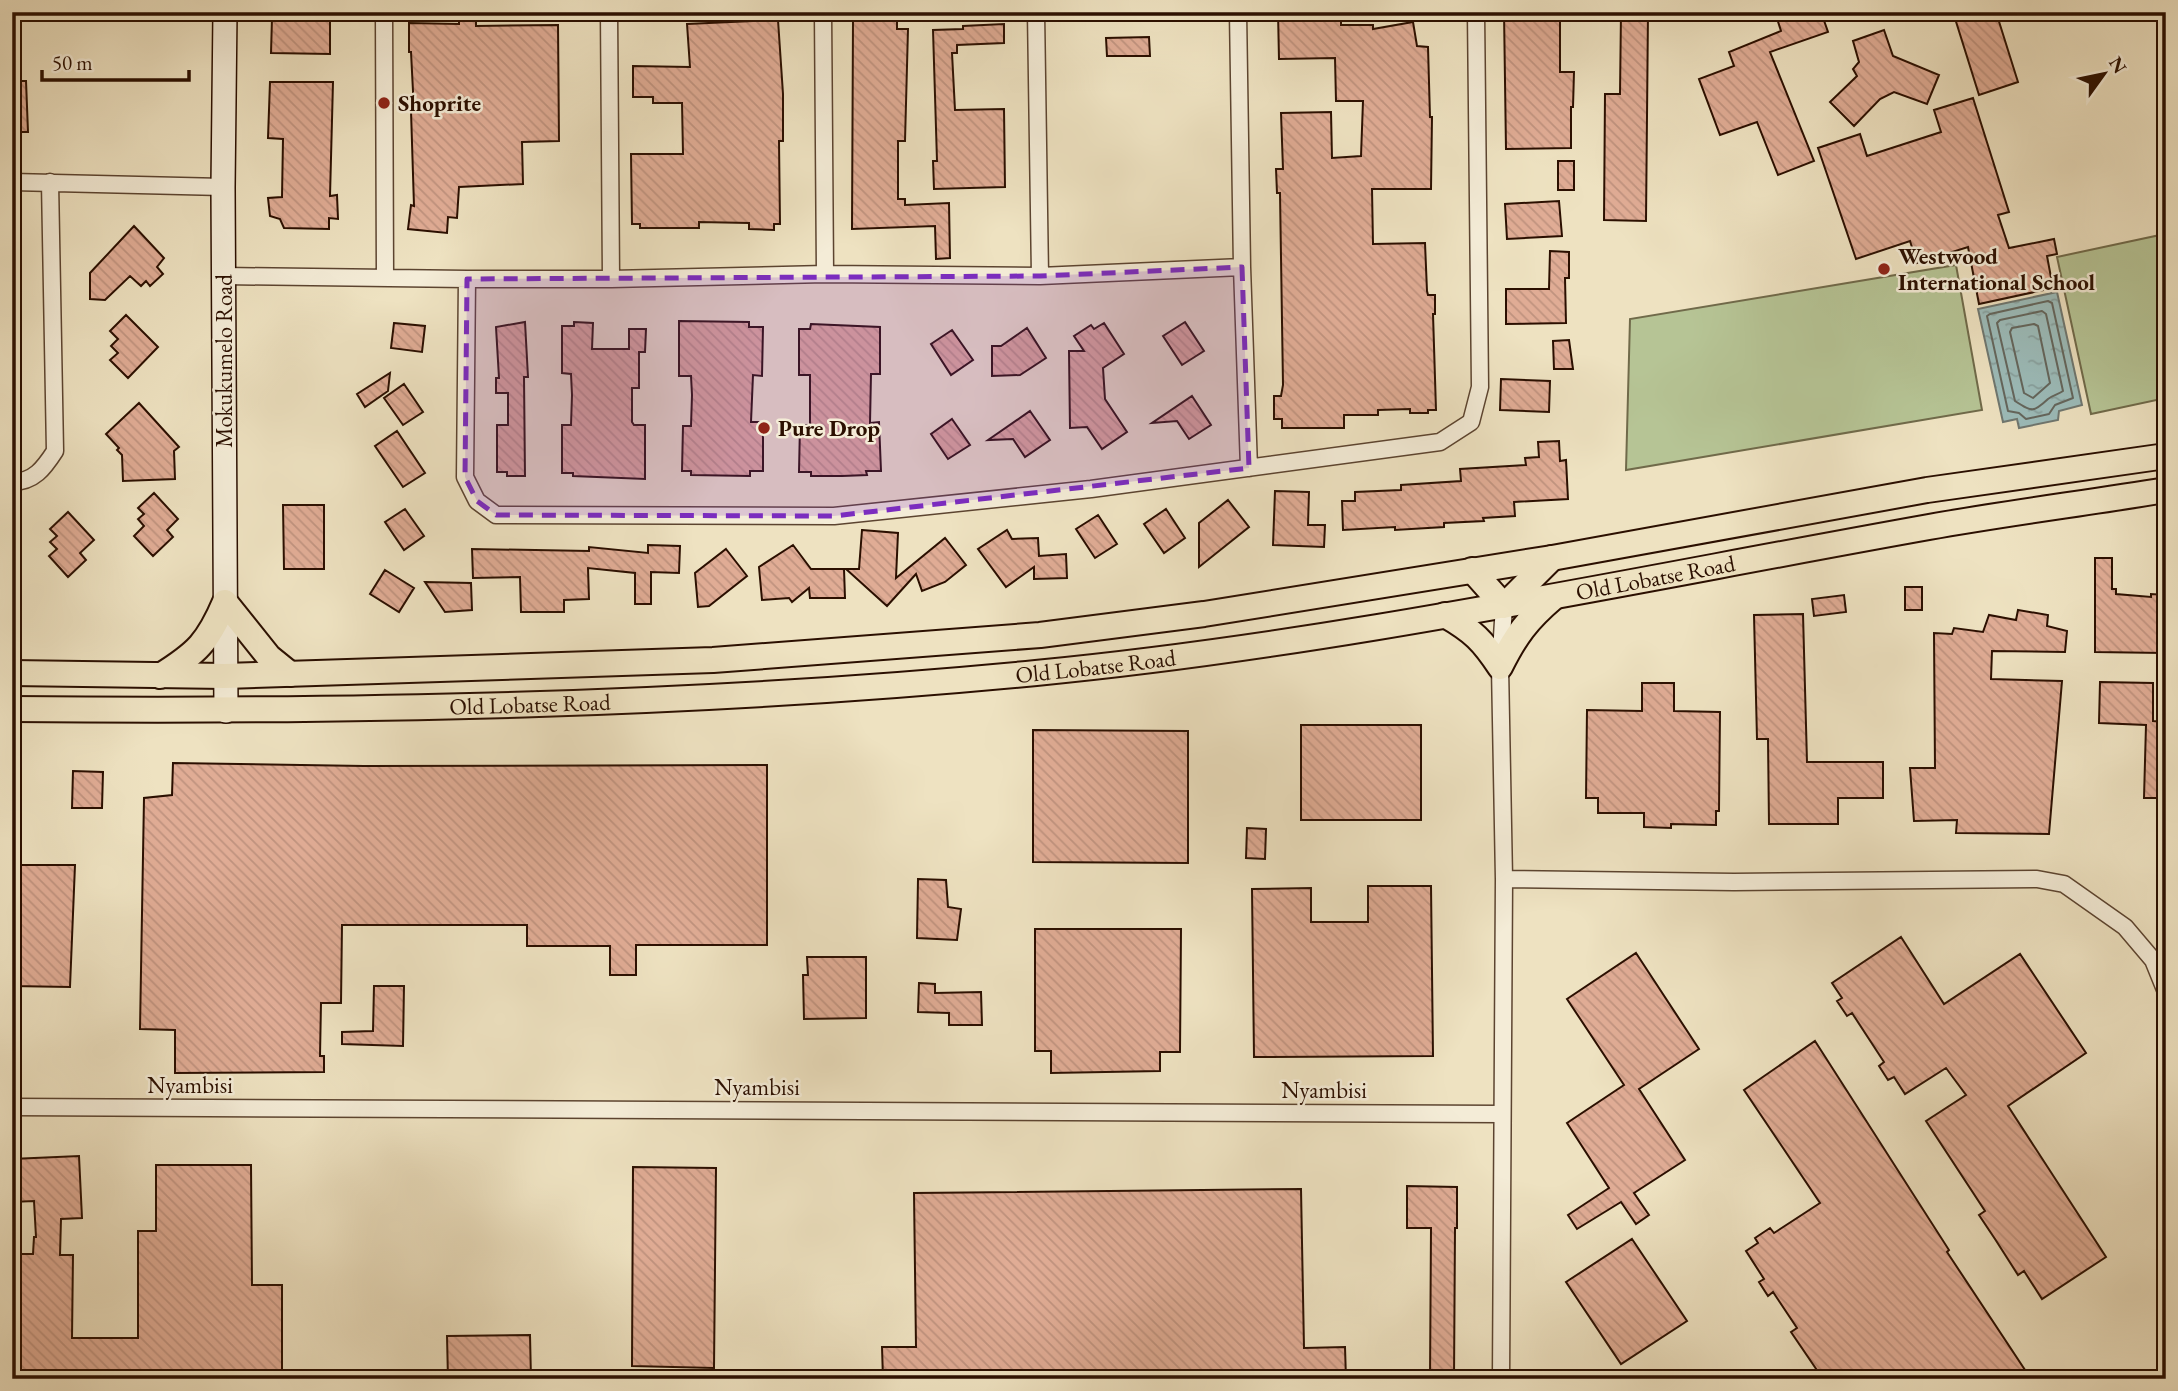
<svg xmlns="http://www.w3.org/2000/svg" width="2178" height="1391" font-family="'EB Garamond',serif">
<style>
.green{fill:#b6c495;stroke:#706a4a;stroke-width:2}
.water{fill:url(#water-ripples);stroke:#6f7770;stroke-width:2}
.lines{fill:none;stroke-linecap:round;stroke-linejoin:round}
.shore{stroke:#64665d;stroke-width:2}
.building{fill:url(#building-back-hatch);stroke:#2b0f00;stroke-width:2}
.street-casing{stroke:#5c4430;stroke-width:19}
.secondary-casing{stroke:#2b0f00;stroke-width:26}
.primary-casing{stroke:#2b0f00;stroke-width:28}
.street{stroke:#f4ecd7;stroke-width:16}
.secondary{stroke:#f4ecd7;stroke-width:23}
.primary{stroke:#eee2c1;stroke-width:24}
.marked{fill:#7b2cbf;fill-opacity:0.2;stroke:#7b2cbf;stroke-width:5;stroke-dasharray:14 9;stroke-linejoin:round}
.poi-dot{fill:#8f2418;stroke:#f4ecd7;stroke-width:2.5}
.labels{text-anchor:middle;stroke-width:5;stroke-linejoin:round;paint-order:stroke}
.poi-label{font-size:23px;font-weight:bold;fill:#2b0f00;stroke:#f4ecd7;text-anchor:start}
.street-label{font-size:23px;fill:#2b0f00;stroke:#f4ecd7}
</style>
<defs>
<pattern id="water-ripples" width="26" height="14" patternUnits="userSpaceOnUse" patternTransform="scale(1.75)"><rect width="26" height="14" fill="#9cbcba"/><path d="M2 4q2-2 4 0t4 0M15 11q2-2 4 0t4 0" fill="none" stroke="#87a09e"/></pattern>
<pattern id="building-back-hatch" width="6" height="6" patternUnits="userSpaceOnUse" patternTransform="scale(1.75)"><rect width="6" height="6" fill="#e0ac95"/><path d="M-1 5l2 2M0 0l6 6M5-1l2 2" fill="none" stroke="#c0937f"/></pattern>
</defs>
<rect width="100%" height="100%" fill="#eee2c1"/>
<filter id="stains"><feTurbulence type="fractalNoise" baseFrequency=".00286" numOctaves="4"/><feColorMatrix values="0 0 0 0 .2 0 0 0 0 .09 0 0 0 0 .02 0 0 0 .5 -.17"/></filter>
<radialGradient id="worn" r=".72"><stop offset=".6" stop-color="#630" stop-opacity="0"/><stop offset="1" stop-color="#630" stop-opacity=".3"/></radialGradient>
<path class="green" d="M2160,235L2166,260V398L2091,414L2057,257Z
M1956,265L1982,410L1626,470L1630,319Z"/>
<path class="water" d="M2057,292L2082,405L2059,411L2058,420L2019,428L2017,419L2003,422L1978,309Z"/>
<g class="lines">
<path class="shore" d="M2048,301L2052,303L2073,398L2055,405L2049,414L2026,419L2019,413L2008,411L1987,316L1990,314Z
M2042,311L2046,314L2063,391C2059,394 2053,395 2048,399C2033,413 2032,412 2015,401L1997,323L2000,320Z
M2034,324L2038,326L2050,383L2033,398L2024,393L2010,332L2012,328Z"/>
</g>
<path class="building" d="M1278,12H1341V25H1373V29L1413,22L1417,46L1428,47L1430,117H1432L1431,189H1372L1373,244L1425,243L1427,291L1428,295H1435V314H1433L1436,410H1428V413H1410V409L1378,410V415H1344V428H1282V419H1274V396H1281L1283,385L1280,193H1277L1276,169H1283L1281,113L1331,112L1332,158L1361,156L1363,101H1336L1335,58L1279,59Z
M1504,12H1560V72H1574L1573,107H1571V148L1506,149Z
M1621,12H1648L1646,221L1604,220L1605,94H1620Z
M1775,12H1821L1828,32L1770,52L1814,161L1778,175L1757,122L1720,135L1699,79L1734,66L1729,52L1781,31Z
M1953,12H1996L2018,82L1979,95Z
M459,17L476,18V26L558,25L559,141L522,142L523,184L459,187L457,218L448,217L447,233L408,229L411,205L414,206L411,111H414L411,52H409V23L459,24Z
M272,18L330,19V54L271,53Z
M853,19H897V29H908L905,141H898V199H905V205L949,203L950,258L936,259L935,226L852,229Z
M778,20L783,94V141H779L780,224H774V230L749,229V223L699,222V228H640V224H632L631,154H683L682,103H653V97H633V66L690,67L687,24Z
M1004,24V43L957,45V53H952L955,110L1004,109L1005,187L934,189L933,161H937L933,30L963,29V26Z
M1884,30L1893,56L1939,75L1927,104L1894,92L1880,99L1854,126L1830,102L1857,76L1853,69L1859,62L1853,41Z
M1149,37L1150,56H1107L1106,38Z
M12,81H26L28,132H12Z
M270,82H333L330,196L337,195L338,219L329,218V229L284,228L280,219L270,216L268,198L282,197L283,139L268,138Z
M1973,98L2009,212L1998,215L2009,248L2054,239L2057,254L2047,256L2053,288L1979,304L1968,247L1917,263L1910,241L1856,259L1818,148L1860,134L1867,156L1941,132L1934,110Z
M1558,161H1574V190H1558Z
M1559,201L1562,236L1507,239L1505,204Z
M134,226L164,258L157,267L163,274L150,286L146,281L141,286L130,276L105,300L90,299V273Z
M1550,251L1569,252V278H1565L1566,323L1506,324V289H1549Z
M126,315L158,347L128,378L110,360L118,353L111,346L118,339L110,331Z
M679,321L749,322V327H763L762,376L753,375L751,422H763V471H750V476L691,475V471H682L683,426H691L692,395L691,376H679Z
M525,322L528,377H524L525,476H507V472H497V425H508V393H496V378H499L496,327Z
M574,322L593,323L592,349H629V329H646L645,352H639V388H632V422L634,425H645V479L573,476V473H562V425H571L572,395L571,374L562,373V326H574Z
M1185,322L1204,351L1182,365L1163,336Z
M394,323L425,326L422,352L391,348Z
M1104,323L1124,354L1103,368L1105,399L1127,432L1102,449L1087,427L1070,428L1069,351H1084L1074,336L1091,325L1094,329Z
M811,324L880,327V374H871L870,423L879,422L881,471H866L867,475L842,476H811V472H799L800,425H810V375H799V329H810Z
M1027,328L1046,358L1020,375L992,376V346H1001Z
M952,330L973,360L951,375L931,344Z
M1569,340L1573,369H1554L1553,341Z
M390,373L388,391L365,407L357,394Z
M1501,379L1550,381L1549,412L1500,410Z
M404,384L423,412L403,425L384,398Z
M1192,396L1211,425L1189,439L1177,421L1152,423Z
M139,403L179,447L174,451L175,479L123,481L122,455L117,450L119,448L106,434Z
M1030,411L1050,440L1025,457L1013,439L988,440Z
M952,419L970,445L948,459L931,434Z
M397,431L425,473L403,487L375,446Z
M1559,441L1560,461L1566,460L1568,499L1514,502L1515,516L1483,518L1484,521L1444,523V527L1395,530V527L1343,530L1342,501H1355V492L1401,490V485L1461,481L1460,469L1526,465L1525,458L1539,457L1538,442Z
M1275,491L1309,492L1308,525H1325L1324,547L1273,545Z
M154,493L178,519L167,530L173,537L153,556L134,536L144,526L138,519L144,514L138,508Z
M1228,500L1249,527L1199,567V523Z
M283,505H324V569H284Z
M405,509L424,536L404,550L385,522Z
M1166,509L1185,538L1164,553L1144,524Z
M68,512L94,540L80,553L86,560L68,577L49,556L57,549L50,542L57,536L50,529Z
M1098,515L1117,544L1095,558L1076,529Z
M862,530L898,533L896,578L945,538L966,565L945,582L922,591L916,574L887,606L846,569H859Z
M1007,530L1012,539L1038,538L1039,556L1066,554L1067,578L1034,579V567L1006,587L978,549Z
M648,545L680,546L679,573L651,572V604H635V573L588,568L589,599L564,600V612H521L520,577L473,578L472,549L589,551V547L648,553Z
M793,545L811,569H844L845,598H810L809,588L792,602L789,598L762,600L759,567Z
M726,549L747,576L709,606L698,607L695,573Z
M2095,558H2112V589H2116V594L2151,597V594L2166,595L2163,653L2095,652Z
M385,570L414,588L399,612L370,594Z
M425,582L471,583L472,610L445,612Z
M1905,587H1922V610H1905Z
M1844,595L1846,612L1814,616L1812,599Z
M2018,610L2048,615L2047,626L2067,631L2065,652L1992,651L1991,679L2062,681L2049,834L1956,833L1957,820L1914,821L1910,768H1935L1934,633L1952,634L1954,628L1983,632L1989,615L2016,620Z
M1803,614L1807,762H1883V798H1838V824H1769L1768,739H1757L1754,615Z
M2100,682L2153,683V721L2166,722V798H2144L2146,725L2099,723Z
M1642,683H1674V711L1720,712L1719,811H1716V825L1671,824V828L1644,827V813H1598V798H1586L1587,710L1642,711Z
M1301,725H1421V820H1301Z
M1033,730L1188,731V863L1033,862Z
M173,763L364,766L767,765V945H636V975H610V946H527V925H342L341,1003H321L320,1056H324V1072L175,1073V1030L140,1029L144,798L172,795Z
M73,771L103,772L102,808H72Z
M1247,828L1266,829L1265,859L1246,858Z
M12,865H75L70,987L12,986Z
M918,879L946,880L948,907L961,909L957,940L917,938Z
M1368,886H1431L1433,1056L1254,1057L1252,889L1311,888V922H1368Z
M1035,929H1181L1180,1052H1160V1071L1051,1073V1051H1035Z
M1901,937L1944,1004L2020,954L2086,1053L2008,1106L2106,1257L2042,1299L2024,1271L2018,1275L1995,1239L1979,1215L1985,1211L1926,1121L1966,1095L1946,1068L1905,1094L1894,1077L1888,1080L1879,1066L1884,1062L1852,1013L1847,1016L1837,1001L1842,998L1832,983Z
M1636,953L1699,1049L1639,1089L1685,1160L1634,1193L1649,1215L1636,1224L1621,1202L1577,1229L1568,1215L1609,1188L1567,1123L1624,1085L1567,999Z
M807,957H866V1018L804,1019L803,975H808Z
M919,983L935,984V993L981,992L982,1025H949V1013L918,1012Z
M374,986H404L403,1046L342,1044V1032L373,1031Z
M1815,1041L1949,1250L1947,1252L2031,1379H1823L1791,1332L1797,1328L1773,1292L1768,1296L1759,1282L1764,1279L1746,1251L1758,1243L1755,1238L1770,1228L1774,1233L1820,1203L1744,1090Z
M79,1156L82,1218L61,1219L60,1255H73L72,1338H138V1231H156V1165H251L252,1285H282V1379H12V1254H33L34,1237H36L34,1201L12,1202V1159Z
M633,1167L716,1168L714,1368L632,1366Z
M1407,1186L1457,1187V1228H1455L1454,1379H1430L1431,1228H1407Z
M1301,1189L1304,1348L1345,1347L1346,1379H883L882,1347H916L914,1193Z
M1632,1239L1687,1321L1621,1364L1566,1282Z
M530,1335L531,1379H448L447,1336Z"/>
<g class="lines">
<g class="street-casing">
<path id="street" d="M384,12L385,278
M609,12L611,279
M823,12L825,274
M1036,12L1040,276
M1238,12L1242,267L1249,468
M12,182L223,187
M224,276L467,279H611L825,274L1040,276L1242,267
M467,279L465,477L477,501L496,515L834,516L1091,489L1440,442L1471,422L1480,387L1476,12
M12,482C34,482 44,468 55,451L50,182
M1504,879L1734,882L2037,879L2064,884L2125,927L2153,960L2166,992
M12,1107L1502,1114
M1501,1379L1504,879L1500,667L1504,606"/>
</g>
<g class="secondary-casing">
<path id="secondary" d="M225,12L223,187L226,711"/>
</g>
<g class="primary-casing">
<g id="primary">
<path d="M1472,570L1504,606L1552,558"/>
<path d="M1445,615C1473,631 1483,641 1500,667C1516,635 1527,620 1554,597"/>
<path d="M12,673L225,676L713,660L1040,635L1204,614L1552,558L1927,490L2166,456"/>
<path d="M160,676C197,653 208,642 225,602L269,657L290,674"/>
<path id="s1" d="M12,709C353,712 696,706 1036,673C1336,644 1632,580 1929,527C2007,513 2087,503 2166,490"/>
</g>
</g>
<use href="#street" class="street"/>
<use href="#secondary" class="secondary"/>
<use href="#primary" class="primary"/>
</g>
<path class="marked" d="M1242,267L1249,468L834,516L496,515L477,501L465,477L467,279L1040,276Z"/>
<g class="poi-dot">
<circle cx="384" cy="103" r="7"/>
<circle cx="1884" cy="269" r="7"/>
<circle cx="764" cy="428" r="7"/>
</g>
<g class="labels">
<g class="poi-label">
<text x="398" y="111">Shoprite</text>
<text x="1898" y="264">Westwood<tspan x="1898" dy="26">International School</tspan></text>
<text x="778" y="436">Pure Drop</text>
</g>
<g class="street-label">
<text transform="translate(224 361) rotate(-90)" y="8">Mokukumelo Road</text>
<text dy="8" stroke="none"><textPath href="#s1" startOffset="1652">Old Lobatse Road</textPath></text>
<text dy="8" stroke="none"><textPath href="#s1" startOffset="1085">Old Lobatse Road</textPath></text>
<text dy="8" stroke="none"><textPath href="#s1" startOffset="518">Old Lobatse Road</textPath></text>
<text x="190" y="1093">Nyambisi</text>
<text x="757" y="1095">Nyambisi</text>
<text x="1324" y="1098">Nyambisi</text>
</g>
</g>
<rect width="2178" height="1391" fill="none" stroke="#eee2c1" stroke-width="42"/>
<rect x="14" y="14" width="2150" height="1363" fill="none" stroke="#2b0f00" stroke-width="3.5"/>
<rect x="21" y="21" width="2136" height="1349" fill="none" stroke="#2b0f00" stroke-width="2"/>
<g transform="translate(2104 74) rotate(57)" stroke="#f4ecd7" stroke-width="5" paint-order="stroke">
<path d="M0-5L12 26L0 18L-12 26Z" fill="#2b0f00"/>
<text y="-10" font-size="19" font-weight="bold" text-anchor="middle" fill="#2b0f00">N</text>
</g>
<path d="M42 70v10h147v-10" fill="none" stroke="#2b0f00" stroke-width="3.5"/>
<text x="52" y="70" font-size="21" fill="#2b0f00" stroke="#f4ecd7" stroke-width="5" paint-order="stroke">50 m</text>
<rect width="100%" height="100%" filter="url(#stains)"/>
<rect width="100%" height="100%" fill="url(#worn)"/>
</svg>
